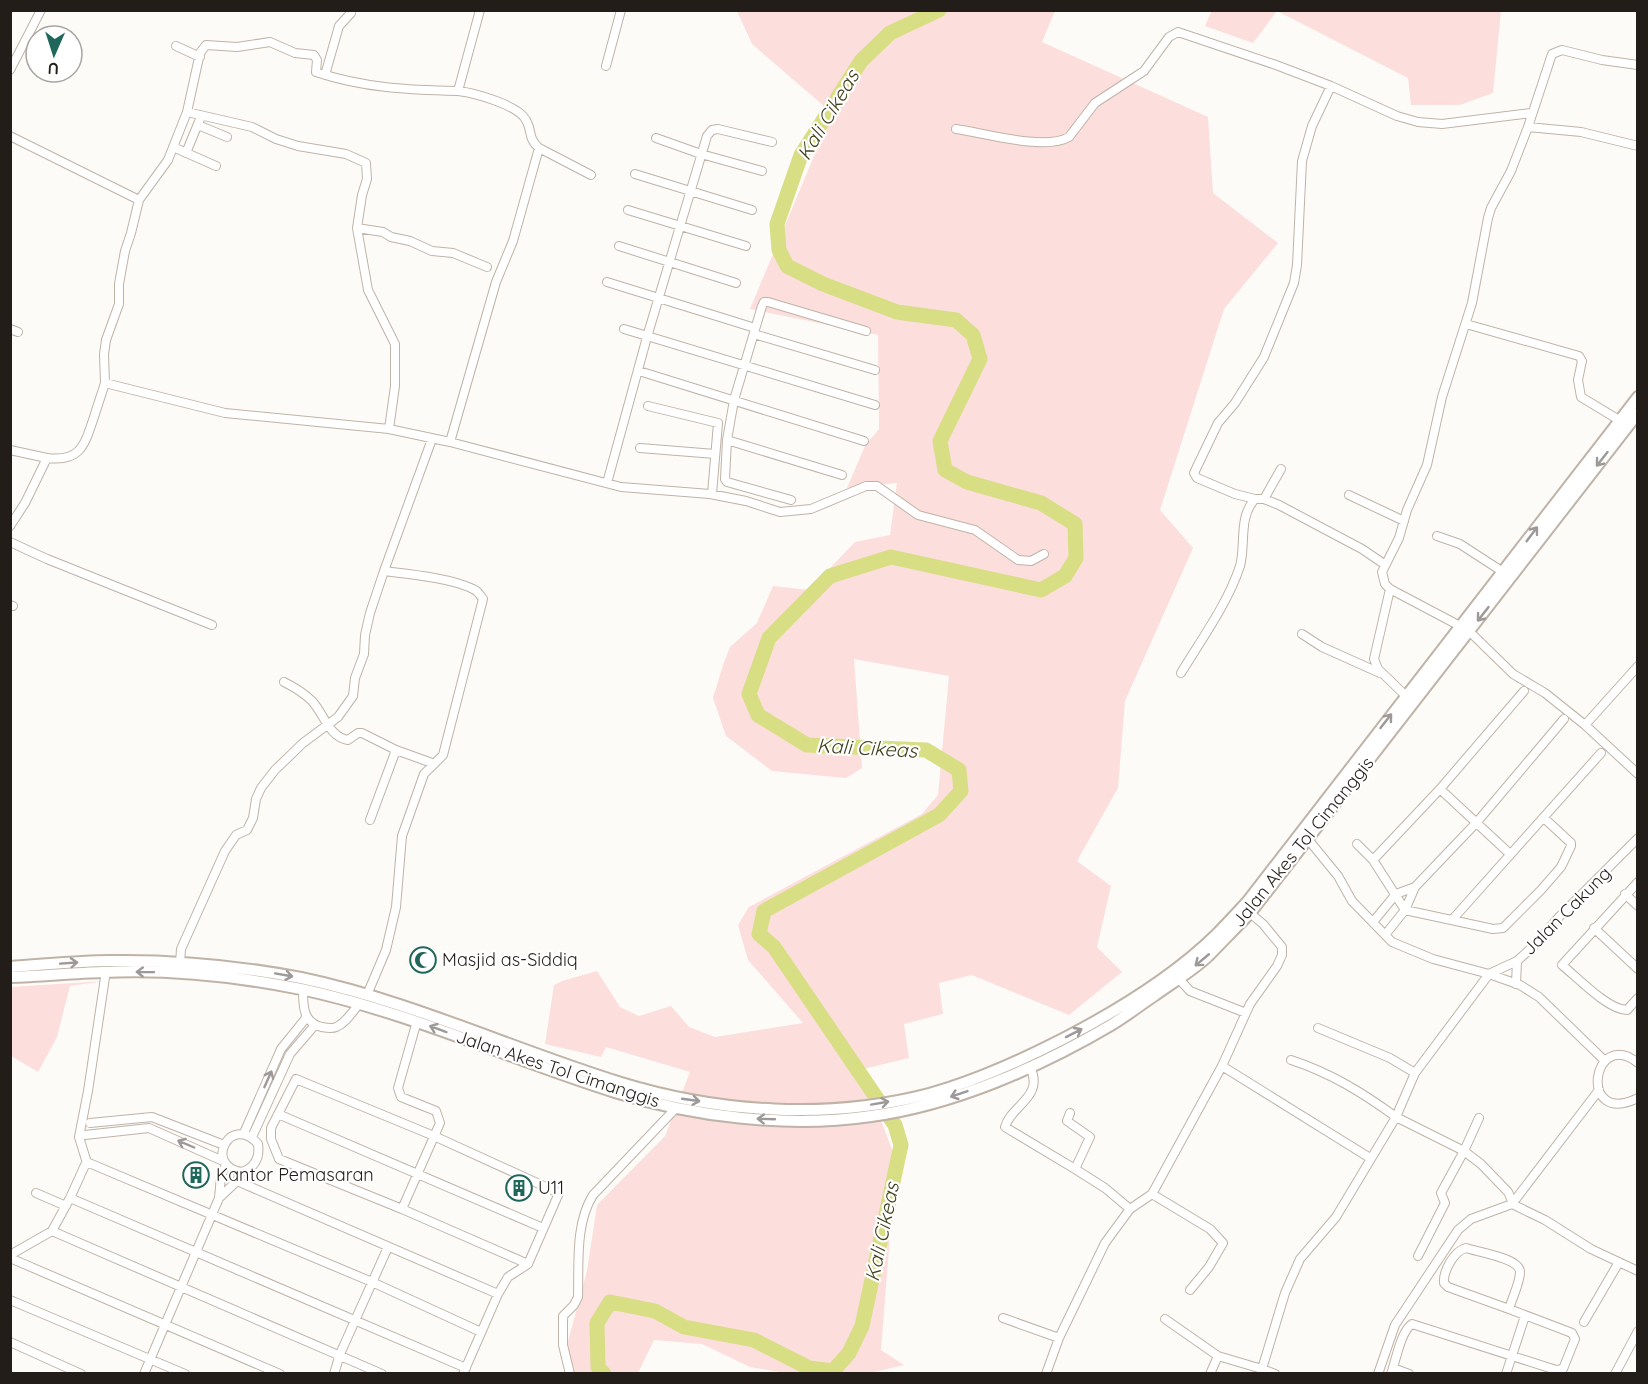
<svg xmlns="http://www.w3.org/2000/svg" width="1648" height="1384" font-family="Quicksand,sans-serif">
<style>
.green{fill:#fcdedc}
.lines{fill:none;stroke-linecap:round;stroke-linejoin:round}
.river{stroke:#d8de84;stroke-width:15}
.street-casing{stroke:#bfb3a7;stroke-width:10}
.secondary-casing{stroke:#bfb3a7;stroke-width:14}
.street{stroke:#fff;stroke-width:8}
.secondary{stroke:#fff;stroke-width:10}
.oneway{stroke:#9c9998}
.labels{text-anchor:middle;stroke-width:4.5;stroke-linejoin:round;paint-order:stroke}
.street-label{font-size:18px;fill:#221d19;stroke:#fff}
.poi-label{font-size:18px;fill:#221d19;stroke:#fff;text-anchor:start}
.water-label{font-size:20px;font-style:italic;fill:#40421d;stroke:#fff}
</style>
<rect width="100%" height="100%" fill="#fdfbf8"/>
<path class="green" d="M1212,10L1501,11L1493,93L1460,105H1411L1408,78L1277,11L1253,43L1205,26Z
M737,11H1055L1042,42L1208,117L1213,193L1278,243L1224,309L1160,510L1193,548L1125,701L1118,788L1077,861L1111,886L1097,947L1122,972L1069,1015L972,975L939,983L943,1014L904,1024L909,1058L851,1072L877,1110L896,1160L881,1350L904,1365L870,1373H785L750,1367L702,1344L654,1340L638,1373H569L564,1356L587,1271L597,1205L665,1136L690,1072L606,1047L601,1057L545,1044L554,985L562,981L597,971L620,1007L639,1016L671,1006L689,1027L715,1037L803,1023L748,960L738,925L749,907L922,814L938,795L949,676L854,659L862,768L846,778L772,771L726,736L713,698L723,665L730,647L757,623L773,586L809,590L855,542L890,535L897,483L847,488L865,446L879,429L878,335L750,309L832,113L752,44Z
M104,981L70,986L57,1037L38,1072L11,1056V987Z"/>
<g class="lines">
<path class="river" d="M604,1374L598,1367L597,1323L610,1302L655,1311L684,1327L754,1340L809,1368L833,1371L849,1353L862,1326L901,1145L895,1125L774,947L759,934L764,911L939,815L961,791L959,770L926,750L807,745L758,715L749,694L769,638L830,576L891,557L1041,590L1065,576L1076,558L1075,524L1041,503L967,482L945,470L940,441L980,359L973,335L956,320L897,312L823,284L787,266L779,250L777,224L801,155L861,61L890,33L939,10"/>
<g class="street-casing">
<path id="street" d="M176,46L200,57
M606,66L621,10
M10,70L41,10
M325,75L339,26L351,13
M1331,86L1312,126L1302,161L1297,265L1294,283L1264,357L1235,403L1218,423L1194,473L1197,478L1235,494L1255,499H1264L1279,505L1362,549L1384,564
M187,112L252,127L276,139L298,146L346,154L366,163L367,179L362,195L357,228L368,290L395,344V386L389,429
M198,125L227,137
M1528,127L1581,132L1638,146
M956,129C984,133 1045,151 1069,137L1095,103L1144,71L1169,37L1178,32L1276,65L1331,86L1397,116L1418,122L1442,124L1531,113
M10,136L139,200
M656,138L701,154L762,171
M173,147L216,166
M539,148L591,175
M186,153L200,119
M635,174L752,210
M628,210L746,246
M357,228L383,232L391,237L410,241L432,251L453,253L487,267
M619,246L736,283
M607,282L755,328
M1466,324L1579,356L1582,361L1578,380L1581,397L1619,420
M10,329L18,332
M624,329L875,405
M754,334L875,370
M639,371L864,441
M105,383L104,354L106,340L119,304V284L125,251L131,233L139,200L168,160L187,112L200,53L206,45L237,47L270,42L295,53L314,55L317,60L316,72C363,88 410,90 458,91
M648,406L718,423L712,494
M727,440L842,475
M450,442L496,282L513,241L539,148C527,137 533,132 526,120C518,105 475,93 458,91L480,10
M640,448L715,454
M10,450L47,458
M607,483L647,337L707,136L712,130L718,129L772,142
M1349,495L1404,521
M1264,499L1281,469
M791,500L727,482L725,479L727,440L734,400L762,306L764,302H768L866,331
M10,526L25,503L47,458C79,462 84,447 93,420C97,408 101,395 105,383L225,413L389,429L450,442L621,487L710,494L746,501L780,512L811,509L866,486H877L918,515L975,530L1018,560L1031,561L1044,554
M1437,536L1460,544L1503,572
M10,542L47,559L212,625
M1390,589L1374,659L1378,669L1406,696
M10,605L13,606
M1460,626L1390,589L1385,584L1382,572L1399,538L1407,510L1427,465L1442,397L1472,303L1488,218L1491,208L1511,171L1528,127L1552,54L1562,50L1602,60L1638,65
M1470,632L1513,674L1545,693L1585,725L1638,774
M1302,634L1322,647L1380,673
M1181,673C1201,640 1228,603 1240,566C1246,545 1238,517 1255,499
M284,682C294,687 304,693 312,701C324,714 329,737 348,740L358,733H362L396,750L432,763
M1585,725L1638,666
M1440,789L1510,854
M370,820L396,750
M1307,838L1338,876L1352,901L1392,942L1433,959L1489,974L1520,985L1539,997L1605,1061
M1357,844L1373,860L1405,910L1493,929L1503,928L1541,890L1561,867L1571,846V843L1544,818
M1373,860L1440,789L1524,691
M1638,882L1562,965C1577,977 1608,1010 1627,1010L1638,998
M1625,894L1638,906
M1452,920L1601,753
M1373,922L1396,894L1415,887
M1594,928L1638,969
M1385,935L1405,910L1415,887L1477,822L1564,719
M180,963L181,949L225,851L236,835L247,830L253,818L256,799L261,788L275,770L303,743L338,717L353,696L355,678L364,654L365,635L370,613L384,571
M1179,979L1190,991L1246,1013
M1516,984L1517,961
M303,990C303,1006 303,1023 322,1027C327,1028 332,1029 336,1027C346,1023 353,1011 359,1004
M367,995L386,950L396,907L402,836L424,774L443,755L483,599C480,595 478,591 473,589C452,578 408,574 384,571L432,439
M1318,1028L1390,1058L1415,1073
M1291,1060C1331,1073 1363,1093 1396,1117L1415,1073L1489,974L1517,961L1537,943L1558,918L1638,838
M1638,1063C1592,1026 1577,1128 1638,1098
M1222,1066L1370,1158
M1030,1067C1045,1097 1011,1105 1005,1127L1075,1169
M1070,1113L1067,1121L1090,1137L1075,1169L1105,1188L1130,1209
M278,1114L543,1228
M90,1123L152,1117L224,1145
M244,1133L281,1049L306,1018
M85,1135L149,1128L223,1161
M252,1137L290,1054L315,1025
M87,1163L79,1137L88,1091L106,971
M237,1181L498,1294
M36,1193L66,1206
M1152,1194L1210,1229L1223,1243L1209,1267L1190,1290
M70,1198L85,1165L89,1163L372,1282L481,1332
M219,1198L237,1181L241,1172C255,1168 260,1158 258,1144C231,1113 203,1165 241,1172
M402,1209L440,1123L436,1111L401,1097L398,1088L417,1021
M52,1231L382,1374
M10,1255L52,1231L70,1198L466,1368
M1418,1256L1445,1203L1441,1193L1464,1151L1479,1118
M10,1258L280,1374
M10,1300L185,1374
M1003,1318L1059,1338
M1165,1319L1218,1356L1262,1369L1285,1293L1300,1259L1336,1217L1396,1117L1464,1151L1481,1164L1508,1192L1514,1205L1545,1220L1591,1249L1638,1271
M1584,1322L1619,1262
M10,1342L81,1374
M1393,1368L1409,1374
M1262,1369L1275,1374
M144,1374L219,1198L221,1176L226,1165
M334,1374L340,1354L388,1247
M463,1374L498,1294L508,1277L528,1264L559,1193L434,1136L296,1079L271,1128V1139L279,1159L402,1209L528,1264
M570,1374L563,1345V1316L574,1305L578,1297C579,1263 575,1224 593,1195L676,1108
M1046,1374L1059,1338L1105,1243L1130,1209L1152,1194L1222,1066L1250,1004L1277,966L1282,955V947L1263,924L1250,913
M1210,1374L1218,1356
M1378,1374L1395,1325L1458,1230L1471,1219L1512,1204L1599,1090
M1391,1374C1396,1360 1401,1331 1412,1324L1556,1370L1563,1369L1575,1339L1572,1333L1509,1309C1512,1298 1520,1283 1520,1272C1520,1258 1478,1252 1466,1248C1454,1251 1443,1271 1444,1283L1448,1287L1509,1309
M1506,1374L1525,1316
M1615,1374L1638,1331"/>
</g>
<g class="secondary-casing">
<path id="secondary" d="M10,967C43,965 77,961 110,961C173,960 238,966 301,978C411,1001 514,1050 621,1083C719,1113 829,1120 929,1094C976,1081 1020,1061 1063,1039C1117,1011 1172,978 1216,935C1227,924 1237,913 1248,901L1638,397
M10,977C41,976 72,973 103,972C169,969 236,976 301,989C409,1012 510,1059 615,1092C694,1117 789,1128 871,1116C953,1105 1040,1067 1111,1025C1126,1016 1140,1005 1155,995C1173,982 1192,971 1208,956C1222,942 1236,927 1250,913L1638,413"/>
</g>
<use href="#street" class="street"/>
<use href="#secondary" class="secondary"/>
</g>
<defs><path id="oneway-shaft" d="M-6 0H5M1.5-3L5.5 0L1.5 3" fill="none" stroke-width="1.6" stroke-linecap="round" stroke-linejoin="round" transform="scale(1.5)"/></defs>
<g class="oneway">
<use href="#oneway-shaft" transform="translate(1602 459) rotate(128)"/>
<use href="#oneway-shaft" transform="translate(1532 534) rotate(-53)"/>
<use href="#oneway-shaft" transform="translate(1483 614) rotate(128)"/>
<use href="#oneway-shaft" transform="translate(1386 721) rotate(-52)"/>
<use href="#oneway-shaft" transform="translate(1202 960) rotate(140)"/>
<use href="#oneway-shaft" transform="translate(69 963) rotate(-4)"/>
<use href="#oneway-shaft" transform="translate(145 972) rotate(-179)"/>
<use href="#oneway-shaft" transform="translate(284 975) rotate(10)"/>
<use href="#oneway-shaft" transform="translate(438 1029) rotate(-160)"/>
<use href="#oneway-shaft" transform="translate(1074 1033) rotate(-27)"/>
<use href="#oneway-shaft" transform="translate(268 1079) rotate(-66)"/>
<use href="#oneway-shaft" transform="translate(959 1094) rotate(161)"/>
<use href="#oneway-shaft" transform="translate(691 1100) rotate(8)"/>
<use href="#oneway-shaft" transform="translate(880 1103) rotate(-10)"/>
<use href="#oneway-shaft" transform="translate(766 1119) rotate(-178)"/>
<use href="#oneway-shaft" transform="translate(186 1144) rotate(-157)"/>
</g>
<defs>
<g id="mosque-ring" transform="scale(1.35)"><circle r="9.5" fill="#fff" stroke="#20675b" stroke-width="1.5"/><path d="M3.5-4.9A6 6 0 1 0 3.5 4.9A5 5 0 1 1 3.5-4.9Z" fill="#20675b"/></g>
<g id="building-ring" transform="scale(1.35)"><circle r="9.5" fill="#fff" stroke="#20675b" stroke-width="1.5"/><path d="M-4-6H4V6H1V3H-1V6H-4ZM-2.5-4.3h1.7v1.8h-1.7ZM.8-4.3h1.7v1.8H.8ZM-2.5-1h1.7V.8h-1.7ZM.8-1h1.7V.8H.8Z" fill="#20675b"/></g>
</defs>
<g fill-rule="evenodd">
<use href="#mosque-ring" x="423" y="960"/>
<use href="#building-ring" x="196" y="1175"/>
<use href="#building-ring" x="519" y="1188"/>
</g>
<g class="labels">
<g class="street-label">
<text transform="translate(1303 842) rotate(-51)" y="6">Jalan Akes Tol Cimanggis</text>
<text transform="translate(1567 911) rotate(-45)" y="6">Jalan Cakung</text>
<text transform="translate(558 1069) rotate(18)" y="6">Jalan Akes Tol Cimanggis</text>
</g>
<g class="poi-label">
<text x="442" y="966">Masjid as-Siddiq</text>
<text x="216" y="1181">Kantor Pemasaran</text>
<text x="538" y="1194">U11</text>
</g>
<g class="water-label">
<text transform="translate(828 115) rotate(-59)" y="7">Kali Cikeas</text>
<text transform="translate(867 748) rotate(3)" y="7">Kali Cikeas</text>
<text transform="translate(882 1232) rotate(-78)" y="7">Kali Cikeas</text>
</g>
</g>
<rect width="1648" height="1384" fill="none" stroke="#221d19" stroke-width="24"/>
<g transform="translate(54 54) rotate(183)"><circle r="28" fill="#ffffff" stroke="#a7a5a3" stroke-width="1.5"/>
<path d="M0-4.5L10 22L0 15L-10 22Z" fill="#20675b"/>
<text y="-9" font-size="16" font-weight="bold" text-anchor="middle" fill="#221d19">U</text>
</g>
</svg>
